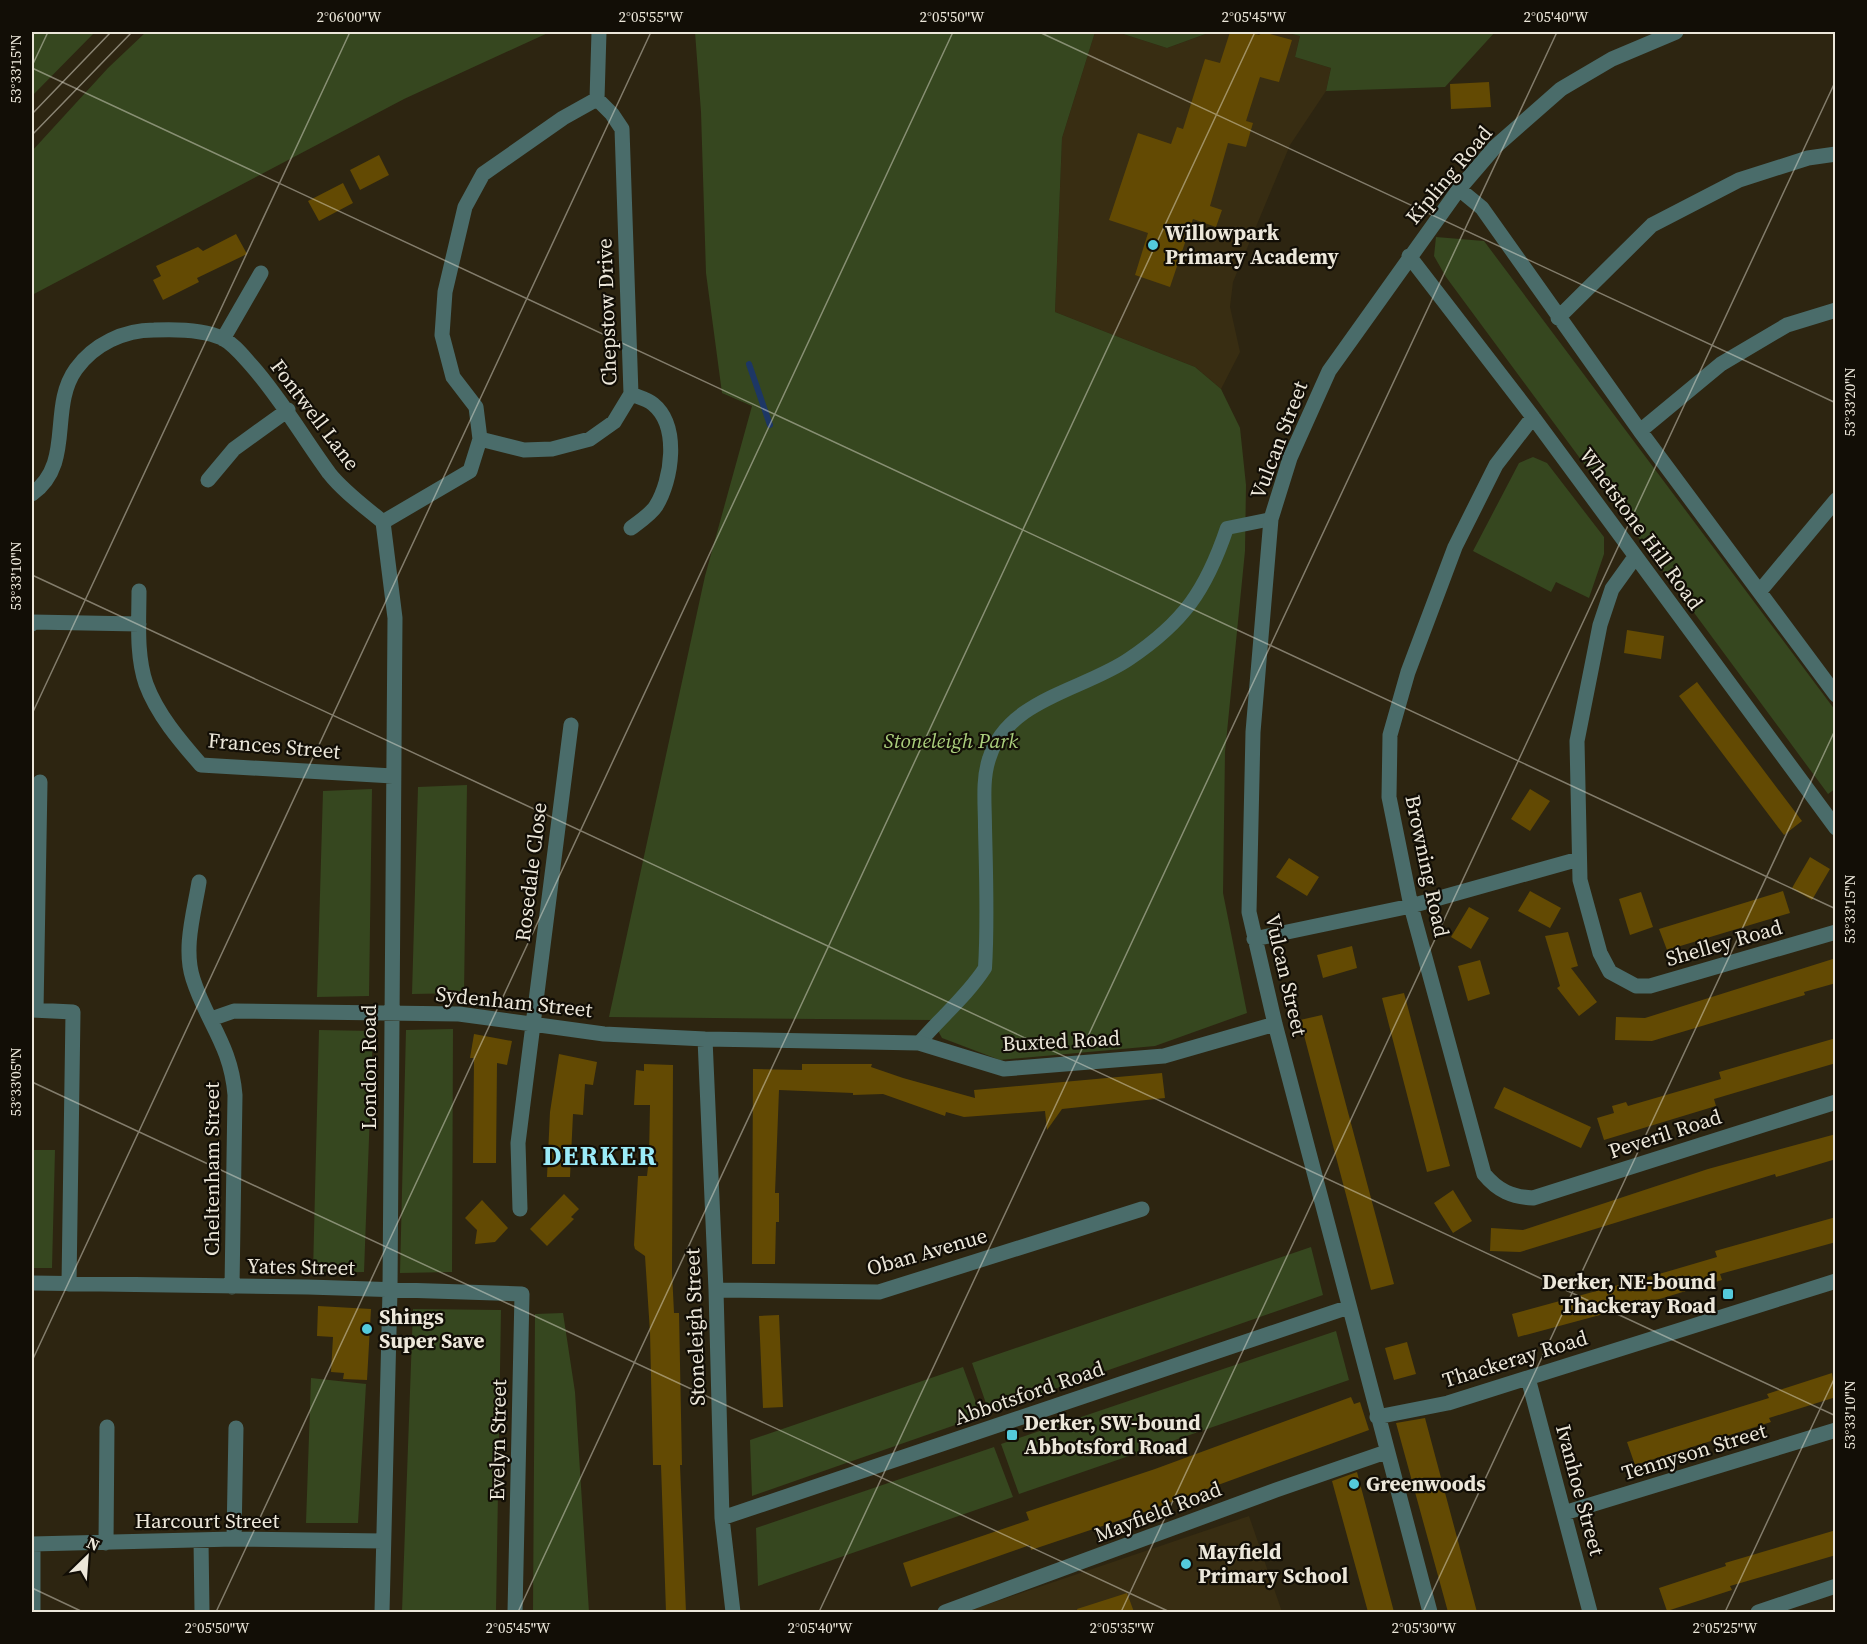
<svg xmlns="http://www.w3.org/2000/svg" width="1867" height="1644" font-family="'Source Serif 4',serif">
<style>
.built{fill:#382d12}
.green{fill:#36471f}
.lines{fill:none;stroke-linecap:round;stroke-linejoin:round}
.stream{stroke:#1d3765;stroke-width:6}
.building{fill:#634a03}
.pedestrian{stroke:#4a6c6a;stroke-width:14}
.minor{stroke:#4a6c6a;stroke-width:15}
.tram{stroke:#8a8473;stroke-width:1.5}
.ticks{fill:none;stroke:#ece7da;stroke-width:1.5;stroke-opacity:0.45}
.poi-dot{fill:#54cadc;stroke:#120e06;stroke-width:2}
.labels{text-anchor:middle;stroke-width:4.5;stroke-linejoin:round;paint-order:stroke}
.street-label{font-size:21px;fill:#ece7da;stroke:#120e06}
.poi-label{font-size:21px;font-weight:bold;fill:#ece7da;stroke:#120e06;text-anchor:start}
.park-label{font-size:21px;font-style:italic;fill:#aace7c;stroke:#120e06}
.district-label{font-size:27px;font-weight:bold;letter-spacing:1.5px;fill:#9bebf8;stroke:#120e06}
.neatline{fill:none;stroke:#ece7da;stroke-width:2}
.ticks-label{font-size:15px;text-anchor:middle;fill:#ece7da}
</style>
<rect width="100%" height="100%" fill="#2d2511"/>
<path class="built" d="M1095,32H1117L1167,48L1211,32H1284L1300,36L1295,57L1331,68L1326,91L1290,145L1233,282L1230,307L1240,352L1221,389L1195,367L1055,312L1062,138Z
M1249,1516L1282,1612H965Z"/>
<path class="green" d="M32,32H95L32,96Z
M146,32H550L404,99L32,295V151L108,68Z
M695,32H1095L1062,138L1055,312L1195,367L1221,389L1240,428L1246,485L1245,551L1225,752L1223,893L1247,1013L1155,1046L1000,1060L942,1038L932,1020L609,1017L705,576L752,406L722,393L706,273L701,112Z
M1117,32H1211L1167,48Z
M1284,32H1495L1445,87L1326,91L1331,68L1295,57L1300,36Z
M1436,237L1484,241L1835,710V789L1828,794L1446,277L1434,256Z
M1533,457L1547,463L1604,537V554L1589,598L1556,582L1551,592L1473,551L1519,463Z
M467,785L464,993L412,994L418,787Z
M372,789L369,996L317,997L323,791Z
M453,1029L452,1272L400,1273L406,1030Z
M319,1030L373,1031L364,1272L313,1273Z
M32,1150H55L52,1268H32Z
M1311,1247L1323,1295L989,1412L972,1363Z
M413,1309L501,1310L496,1612H402Z
M563,1313L575,1392L589,1612H533L535,1314Z
M1336,1331L1349,1380L1019,1494L1001,1444Z
M963,1367L981,1416L752,1496L750,1440Z
M311,1378L366,1384L358,1523H306Z
M994,1447L1013,1497L758,1586L756,1528Z"/>
<g class="lines">
<path class="stream" d="M749,364L770,425"/>
</g>
<path class="building" d="M1230,32H1247L1259,35L1263,32L1292,40L1279,82L1260,77L1246,121L1253,123L1246,147L1228,143L1210,206L1222,210L1216,227L1193,219L1170,287L1135,275L1148,233L1109,220L1138,133L1171,144L1177,127L1183,129L1205,59L1220,63Z
M1489,82L1491,107L1451,109L1450,84Z
M379,155L389,175L360,190L350,170Z
M343,183L353,203L319,221L308,201Z
M236,234L247,254L197,278L199,282L163,300L153,280L161,276L156,266L198,247L203,251Z
M1627,630L1664,636L1661,659L1624,653Z
M1697,682L1802,821L1784,835L1679,696Z
M1530,789L1550,801L1530,831L1511,819Z
M1810,857L1830,869L1812,900L1792,888Z
M1289,858L1319,877L1307,896L1276,877Z
M1530,891L1561,908L1550,928L1518,911Z
M1783,891L1790,913L1667,950L1659,929Z
M1641,892L1653,927L1630,935L1619,899Z
M1469,907L1489,918L1471,949L1451,937Z
M1568,932L1578,966L1571,968L1597,1002L1579,1016L1557,988L1560,986L1545,936Z
M1352,946L1357,968L1323,978L1317,955Z
M1836,958V983L1804,992L1805,995L1652,1041L1615,1040L1616,1017L1645,1018Z
M1480,960L1490,994L1468,1001L1458,966Z
M1404,993L1450,1166L1427,1172L1382,998Z
M1322,1015L1394,1284L1371,1290L1300,1020Z
M474,1034L512,1041L507,1065L497,1063L496,1163H473L474,1058H470Z
M1836,1038V1063L1714,1099L1716,1106L1604,1140L1597,1118L1614,1113L1612,1106L1626,1102L1628,1106L1721,1079L1719,1072Z
M559,1054L597,1062L593,1085L585,1084L583,1115L573,1114L570,1177H547L550,1112Z
M644,1064L673,1065L672,1272L674,1313H679L682,1465H680L686,1612H666L661,1465H653L650,1332L645,1256L635,1249L634,1245L638,1176H647L649,1158L650,1105H634L636,1070L644,1071Z
M802,1064H872L871,1067L903,1078L975,1098L974,1090L1162,1073L1165,1098L1062,1109L1047,1130L1045,1111L964,1117L946,1112L945,1116L883,1094L853,1095V1093L779,1090L775,1193H779V1222H776L775,1264H752L753,1069L802,1070Z
M1504,1087L1591,1127L1581,1148L1494,1108Z
M1836,1134V1159L1776,1177L1775,1174L1520,1252L1490,1251L1491,1228L1523,1230L1708,1169Z
M1453,1190L1472,1221L1453,1233L1434,1203Z
M564,1194L579,1209L571,1217L574,1219L547,1246L530,1229Z
M482,1200L508,1228L495,1242L475,1244L477,1230L465,1218Z
M1836,1217V1242L1720,1274L1722,1280L1663,1298L1518,1337L1512,1314L1666,1272L1717,1257L1715,1251Z
M318,1306L371,1309L367,1380L343,1379L344,1373L331,1372L333,1337L317,1336Z
M779,1315L783,1407L763,1408L759,1316Z
M1407,1342L1416,1374L1394,1380L1385,1348Z
M1832,1373L1836,1397L1769,1418L1771,1422L1635,1465L1627,1442L1769,1398L1767,1394Z
M1351,1397L1354,1404L1360,1402L1369,1430L1144,1512L1031,1550L1030,1545L911,1587L903,1563L1029,1520L1026,1512L1155,1469Z
M1425,1418L1477,1612H1448L1396,1423Z
M1357,1472L1362,1491L1394,1612H1368L1332,1481Z
M1836,1530V1555L1730,1586L1732,1590L1667,1611L1659,1588L1726,1566L1725,1563Z
M1127,1593L1134,1612H1078L1077,1609Z"/>
<g class="lines">
<path class="pedestrian" d="M919,1043C941,1017 967,996 985,968C988,921 986,874 985,827C985,805 982,780 989,759C1007,699 1084,690 1129,659C1184,622 1206,590 1227,528L1271,519"/>
<path class="minor" d="M1459,189L1482,208L1640,431L1836,695
M1409,256L1533,417L1836,828
M1558,318L1652,225L1739,180L1808,158L1836,154
M223,339L261,273
M1533,417L1496,465L1455,547L1408,672L1390,735L1389,797L1411,906L1484,1174C1498,1191 1512,1197 1533,1198L1836,1102
M1640,431L1721,364L1787,325L1836,310
M480,439L524,450L552,449L590,439L614,422L631,394L622,129L612,114L597,99
M208,480L234,449L288,410
M32,494C75,463 48,408 76,369C94,344 124,330 154,330C176,329 202,329 222,338C234,344 243,356 252,366C282,400 302,436 329,473C343,491 365,507 383,522
M383,522L470,471L480,439L476,407L453,377L442,335L445,292L465,207L483,174L563,118L597,99L599,32
M631,528C639,522 651,514 656,506C672,480 680,426 653,404C647,399 638,397 631,394
M1635,557L1612,589L1600,625L1577,741L1580,880L1600,953L1610,972L1636,986H1650L1836,932
M139,591C139,621 136,655 146,684C157,714 180,741 201,765L393,776
M1760,591L1836,500
M32,624V622L139,624
M199,882C194,913 183,948 193,979C207,1023 231,1045 235,1095L232,1287
M1254,939L1411,906L1579,859
M32,1010L73,1012L69,1284
M36,1010L40,782
M211,1019L234,1011L459,1014L604,1034L705,1039L919,1043L1004,1069L1164,1056L1275,1024
M705,1039L716,1290L722,1518L733,1612
M520,1209L518,1143L571,725
M32,1283L308,1287L522,1294L515,1612
M716,1290L879,1292L1142,1209
M1528,1378L1590,1612
M1377,1417L1448,1403L1836,1281
M1564,1513L1836,1430
M722,1518L1349,1307
M234,1539L236,1428
M201,1540L202,1612
M106,1543L107,1427
M32,1544L234,1539L383,1541
M33,1544V1612
M382,1612L390,1290L395,618L383,522
M945,1612L1276,1490L1386,1452
M1430,1612L1275,1024L1249,912L1253,732L1271,519L1290,458L1329,371L1459,189L1495,147L1561,89L1612,59L1676,32
M1758,1612L1836,1586"/>
<path class="tram" d="M32,114L111,32
M32,135L132,32"/>
</g>
<path class="ticks" d="M1039,32L1836,403M32,66L48,32M32,68L1836,909M32,575L1836,1416M32,714L350,32M32,1082L1170,1612M32,1361L651,32M32,1588L83,1612M216,1612L953,32M518,1612L1255,32M819,1612L1557,32M1121,1612L1836,80M1423,1612L1836,728M1725,1612L1836,1375"/>
<g class="poi-dot">
<circle cx="1153" cy="245" r="6"/>
<rect x="1722" y="1288" width="12" height="12" rx="3"/>
<circle cx="367" cy="1329" r="6"/>
<rect x="1006" y="1429" width="12" height="12" rx="3"/>
<circle cx="1354" cy="1484" r="6"/>
<circle cx="1186" cy="1564" r="6"/>
</g>
<g class="labels">
<g class="street-label">
<text transform="translate(1449 175) rotate(-50)" y="7">Kipling Road</text>
<text transform="translate(607 312) rotate(-92)" y="7">Chepstow Drive</text>
<text transform="translate(315 415) rotate(53)" y="7">Fontwell Lane</text>
<text transform="translate(1279 440) rotate(-69)" y="7">Vulcan Street</text>
<text transform="translate(1641 529) rotate(54)" y="7">Whetstone Hill Road</text>
<text transform="translate(274 746) rotate(5)" y="7">Frances Street</text>
<text transform="translate(1427 866) rotate(78)" y="7">Browning Road</text>
<text transform="translate(531 872) rotate(-83)" y="7">Rosedale Close</text>
<text transform="translate(1724 943) rotate(-16)" y="7">Shelley Road</text>
<text transform="translate(1286 975) rotate(77)" y="7">Vulcan Street</text>
<text transform="translate(514 1002) rotate(6)" y="7">Sydenham Street</text>
<text transform="translate(1061 1041) rotate(-3)" y="7">Buxted Road</text>
<text transform="translate(369 1067) rotate(-90)" y="7">London Road</text>
<text transform="translate(1665 1134) rotate(-18)" y="7">Peveril Road</text>
<text transform="translate(212 1169) rotate(-90)" y="7">Cheltenham Street</text>
<text transform="translate(927 1252) rotate(-16)" y="7">Oban Avenue</text>
<text transform="translate(301 1267) rotate(1)" y="7">Yates Street</text>
<text transform="translate(695 1327) rotate(-92)" y="7">Stoneleigh Street</text>
<text transform="translate(1515 1359) rotate(-17)" y="7">Thackeray Road</text>
<text transform="translate(1029 1393) rotate(-19)" y="7">Abbotsford Road</text>
<text transform="translate(498 1440) rotate(-89)" y="7">Evelyn Street</text>
<text transform="translate(1694 1452) rotate(-17)" y="7">Tennyson Street</text>
<text transform="translate(1580 1490) rotate(75)" y="7">Ivanhoe Street</text>
<text transform="translate(1158 1512) rotate(-21)" y="7">Mayfield Road</text>
<text x="207" y="1528">Harcourt Street</text>
</g>
<g class="poi-label">
<text x="1165" y="240">Willowpark<tspan x="1165" dy="24">Primary Academy</tspan></text>
<text x="1716" y="1289" text-anchor="end">Derker, NE-bound<tspan x="1716" dy="24">Thackeray Road</tspan></text>
<text x="379" y="1324">Shings<tspan x="379" dy="24">Super Save</tspan></text>
<text x="1024" y="1430">Derker, SW-bound<tspan x="1024" dy="24">Abbotsford Road</tspan></text>
<text x="1366" y="1491">Greenwoods</text>
<text x="1198" y="1559">Mayfield<tspan x="1198" dy="24">Primary School</tspan></text>
</g>
<g class="park-label">
<text x="951" y="748">Stoneleigh Park</text>
</g>
<g class="district-label">
<text x="600" y="1165">DERKER</text>
</g>
</g>
<rect width="1867" height="1644" fill="none" stroke="#120e06" stroke-width="66"/>
<g transform="translate(87 1557) rotate(25)" stroke="#120e06" stroke-width="4.5" paint-order="stroke">
<path d="M0-4.5L10 22L0 15L-10 22Z" fill="#ece7da"/>
<text y="-9" font-size="16" font-weight="bold" text-anchor="middle" fill="#ece7da">N</text>
</g>
<rect x="33" y="33" width="1801" height="1578" class="neatline"/>
<g class="ticks-label">
<text x="349" y="22">2°06'00"W</text>
<text x="651" y="22">2°05'55"W</text>
<text x="952" y="22">2°05'50"W</text>
<text x="1254" y="22">2°05'45"W</text>
<text x="1556" y="22">2°05'40"W</text>
<text transform="translate(16 69) rotate(-90)" y="5">53°33'15"N</text>
<text transform="translate(1850 402) rotate(-90)" y="5">53°33'20"N</text>
<text transform="translate(16 576) rotate(-90)" y="5">53°33'10"N</text>
<text transform="translate(1850 909) rotate(-90)" y="5">53°33'15"N</text>
<text transform="translate(16 1082) rotate(-90)" y="5">53°33'05"N</text>
<text transform="translate(1850 1415) rotate(-90)" y="5">53°33'10"N</text>
<text x="217" y="1633">2°05'50"W</text>
<text x="518" y="1633">2°05'45"W</text>
<text x="820" y="1633">2°05'40"W</text>
<text x="1122" y="1633">2°05'35"W</text>
<text x="1424" y="1633">2°05'30"W</text>
<text x="1725" y="1633">2°05'25"W</text>
</g>
</svg>
